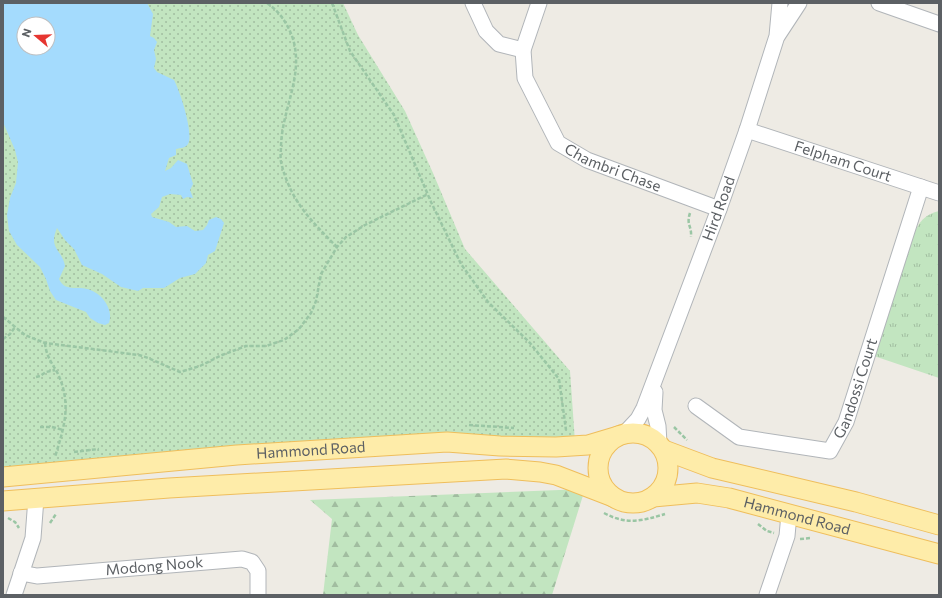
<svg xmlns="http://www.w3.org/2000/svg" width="942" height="598" font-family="Commissioner,sans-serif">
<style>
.grass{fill:url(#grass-dots);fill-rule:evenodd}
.forest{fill:url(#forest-firs)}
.park{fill:url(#park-tufts)}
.water{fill:#a4dbfd;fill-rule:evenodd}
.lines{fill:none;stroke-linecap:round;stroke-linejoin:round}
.minor-casing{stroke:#b1b5b9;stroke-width:17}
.major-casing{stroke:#efbe5c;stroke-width:21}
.path{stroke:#9ac6a4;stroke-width:2.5;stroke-dasharray:4 2;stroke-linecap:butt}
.minor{stroke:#fff;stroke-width:15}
.major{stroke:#feeca9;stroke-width:19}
.labels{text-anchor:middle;stroke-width:4;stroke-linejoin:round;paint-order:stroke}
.street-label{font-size:15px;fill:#5c6064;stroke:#fff}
</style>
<defs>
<pattern id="grass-dots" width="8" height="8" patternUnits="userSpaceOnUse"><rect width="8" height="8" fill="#c2e5c0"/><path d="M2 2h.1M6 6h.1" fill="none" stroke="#a1bda0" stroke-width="1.8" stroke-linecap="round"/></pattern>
<pattern id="forest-firs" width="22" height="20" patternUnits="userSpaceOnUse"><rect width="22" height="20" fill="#c2e5c0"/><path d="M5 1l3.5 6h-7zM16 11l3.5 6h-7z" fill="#a1bda0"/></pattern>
<pattern id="park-tufts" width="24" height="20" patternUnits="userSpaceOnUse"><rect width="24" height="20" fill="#c2e5c0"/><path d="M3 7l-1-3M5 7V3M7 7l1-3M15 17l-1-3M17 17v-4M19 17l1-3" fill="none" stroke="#a1bda0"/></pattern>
</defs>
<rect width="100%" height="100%" fill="#eeebe4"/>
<path class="grass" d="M3,3H343L358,35L405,111L433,173L465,249L570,371L575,442L3,469ZM24,24H48V48H24Z"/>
<path class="forest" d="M585,489L552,595H323L332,519L310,500Z"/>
<path class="park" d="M939,211V378L874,356L913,235C920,221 924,215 939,211Z"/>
<path class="water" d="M3,3H147L153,14L150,36L154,38L157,42L154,50L156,59L154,68L157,72L174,80C180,91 194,134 188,144C186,148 180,148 176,149V155L169,158L165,171L171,168L178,160L187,164L193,184L190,190L193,198L187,197L183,199L181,195L170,194L162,197L159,207L151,214L152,217L169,222L176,227L187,226L195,231L203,230L207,225L209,220L216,217L221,219L224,223L215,251L208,255L206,263L195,274L180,278L164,288H143L138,291L121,287L102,274L82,265L74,249L65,240L57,228C48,249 62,249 65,266L59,279C65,292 76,286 87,289C101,292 114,309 109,323L105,325L98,323L90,318L86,312L56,300L50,291L46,279L40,267L17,245L9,231L7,215L10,198L16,183L18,162L15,150L3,122ZM24,24H48V48H24Z"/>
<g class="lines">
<g class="minor-casing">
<g id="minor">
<path d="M473,3L486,31L499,44L523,50"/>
<path id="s1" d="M539,3L523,50L525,78L558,143L587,160L719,209"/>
<path d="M879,3L939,24"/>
<path d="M778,35L799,3"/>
<path id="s2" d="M747,130L939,193"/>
<path d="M655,392L654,410L658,426L659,443"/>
<path id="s3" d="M696,406L739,437L830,451L846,422L921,187"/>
<path id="s4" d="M624,434L638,419L644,408L719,209L747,130L777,36L780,3"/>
<path id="s5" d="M21,573L37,576L242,559L252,562L258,571V595"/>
<path d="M14,595L33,538L36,498"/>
<path d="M767,595L787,536L789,514"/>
</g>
</g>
<g class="major-casing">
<g id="major">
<circle cx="633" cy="468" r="35"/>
<path d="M664,450L712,468L856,502L939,525"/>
<path id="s6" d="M3,477L237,455L447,442L500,446L556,447L588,445L618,436"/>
<path id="s7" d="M653,497L697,493L729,498L939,554"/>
<path d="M3,501L169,488L506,469L540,472L556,475L613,497"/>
</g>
</g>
<path class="path" d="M267,3C280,12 288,24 293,39C304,76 282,109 281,146C281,151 280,157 281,162C290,200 310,220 337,247
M332,3L350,51L394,115L431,202L461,264L488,302L530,343L559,379L566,430
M690,213C686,225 692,226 691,237
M3,317L25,335L45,343L139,355L148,358L180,372L200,366L222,355L246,346H266L284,340L299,329L311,313L316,301L321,274L337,247L346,237L365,225L428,194
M3,339L10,334L15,327
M45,343C46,356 52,363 58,374C72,405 64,427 55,457
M36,377L40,376L46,372L55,370
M469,425L514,428
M40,427H52L63,430
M674,427L687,440
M74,452L99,449
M604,513C626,525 642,521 665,514
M8,518L15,522L19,528
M50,523L56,514
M758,524L767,531L774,533
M800,539L811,538"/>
<use href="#minor" class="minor"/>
<use href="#major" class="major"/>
</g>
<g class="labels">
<g class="street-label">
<text dy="5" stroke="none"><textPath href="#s2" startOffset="101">Felpham Court</textPath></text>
<text dy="5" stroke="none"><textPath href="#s1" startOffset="211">Chambri Chase</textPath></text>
<text dy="5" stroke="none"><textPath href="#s4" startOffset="246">Hird Road</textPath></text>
<text dy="5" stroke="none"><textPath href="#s3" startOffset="213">Gandossi Court</textPath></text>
<text dy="5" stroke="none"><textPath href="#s6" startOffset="309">Hammond Road</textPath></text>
<text dy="5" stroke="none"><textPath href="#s7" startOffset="147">Hammond Road</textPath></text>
<text dy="5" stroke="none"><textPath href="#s5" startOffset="134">Modong Nook</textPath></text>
</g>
</g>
<rect width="942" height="598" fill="none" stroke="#5c6064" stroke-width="8"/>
<g transform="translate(36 36) rotate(289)"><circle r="19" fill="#ffffff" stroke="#bebfc1"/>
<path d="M0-3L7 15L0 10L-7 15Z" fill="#e63631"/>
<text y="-6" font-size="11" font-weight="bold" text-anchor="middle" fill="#5c6064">N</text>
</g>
</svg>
